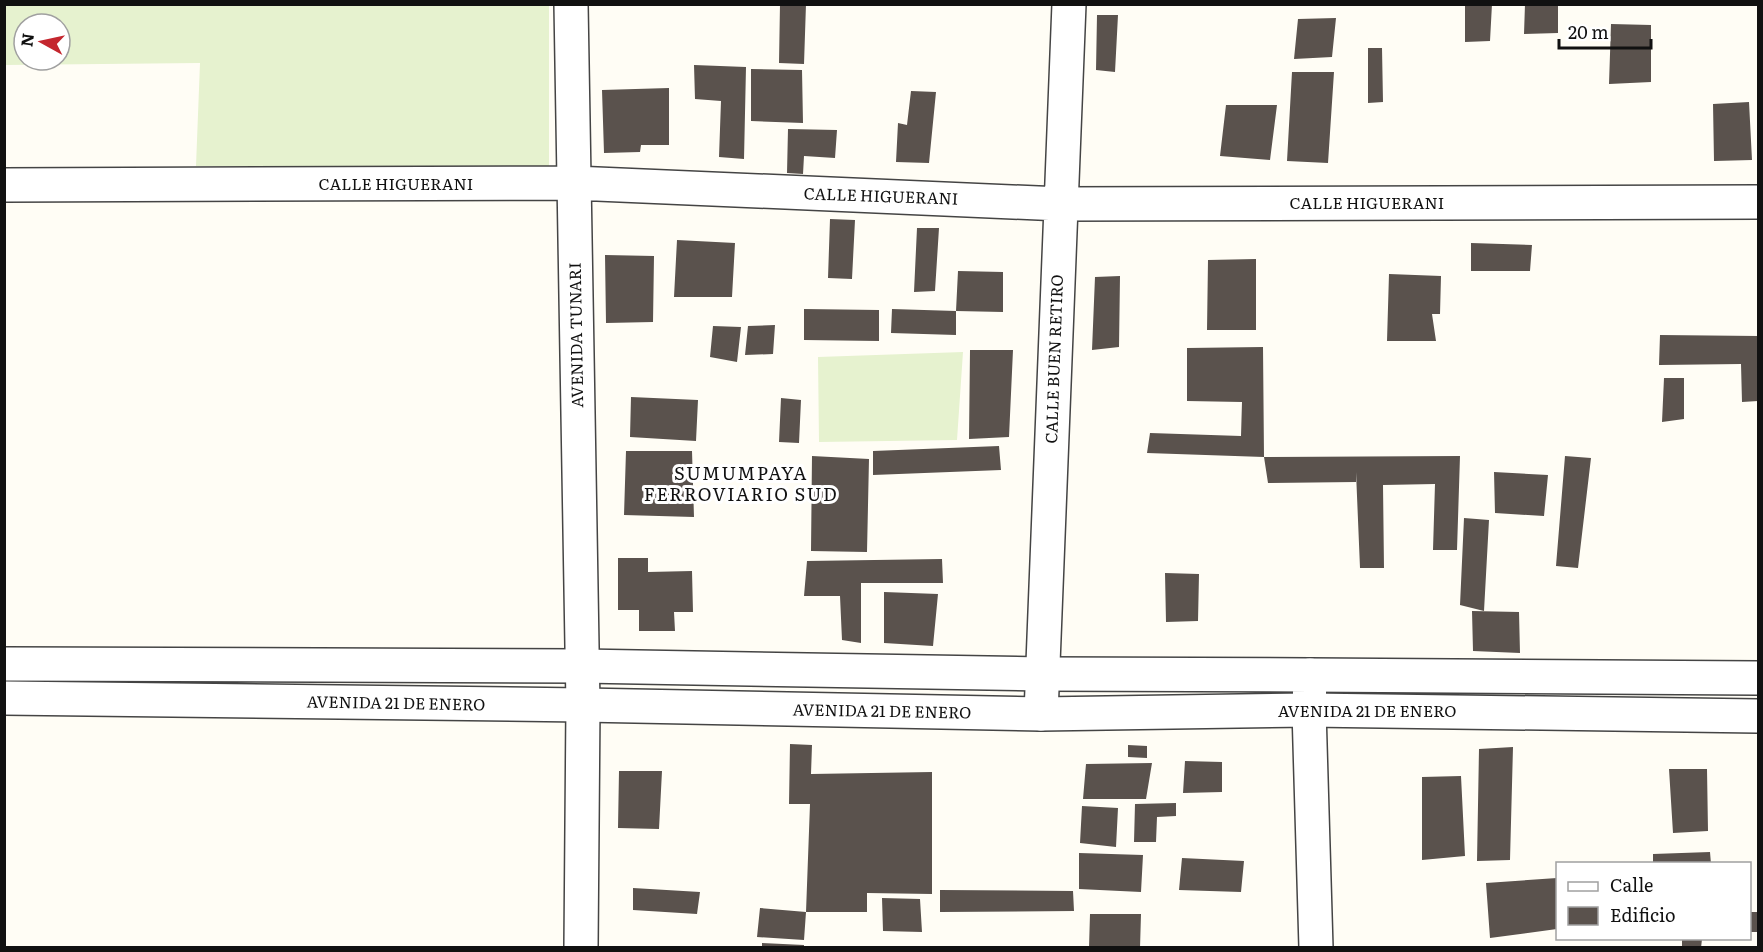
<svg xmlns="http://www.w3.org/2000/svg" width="1763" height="952" font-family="Literata,serif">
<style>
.pitch{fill:#e6f2cf;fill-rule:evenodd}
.building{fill:#5a524d}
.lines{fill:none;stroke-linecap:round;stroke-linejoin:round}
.minor-casing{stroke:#444;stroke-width:36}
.tertiary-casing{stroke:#444;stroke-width:36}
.minor{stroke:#fff;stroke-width:33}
.tertiary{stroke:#fff;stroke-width:33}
.labels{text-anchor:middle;stroke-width:6;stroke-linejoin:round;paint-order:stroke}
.street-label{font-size:16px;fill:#111;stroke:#fff}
.neighbourhood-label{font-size:18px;letter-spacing:1.5px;fill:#111;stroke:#fff}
</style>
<rect width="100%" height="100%" fill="#fffdf5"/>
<path class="pitch" d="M4,5H549V167L196,166L200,63L5,65ZM24,24H60V60H24Z
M963,352L957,440L819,442L818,357Z"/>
<path class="building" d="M780,4H806L804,64L779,63Z
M1465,4H1492L1490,41L1465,42Z
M1525,4H1558V33L1524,34Z
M1097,15H1118L1115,72L1096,70Z
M1336,18L1332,57L1294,59L1298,19Z
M1611,24L1651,25V82L1609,84Z
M1368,48H1382L1383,102L1368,103Z
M694,65L746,67L744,159L719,157L721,101L695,99Z
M751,69L802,70L803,123L751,121Z
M1292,72H1334L1328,163L1287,161Z
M669,88V145H641L640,152L604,153L602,90Z
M911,91L936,92L929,163L896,162L898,123L907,125Z
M1749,102L1752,160L1714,161L1713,104Z
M1226,105H1277L1270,160L1220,156Z
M788,129L837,130L835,158L804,156L803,174L787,173Z
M830,219L855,220L852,279L828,278Z
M917,228H939L935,291L914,292Z
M677,240L735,243L732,297H674Z
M1471,243L1532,245L1530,271H1471Z
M605,255L654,256L653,322L606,323Z
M1256,259V330H1207L1208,260Z
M958,271L1003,272V312L956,311Z
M1389,274L1441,276L1440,314H1432L1436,341H1387Z
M1120,276L1119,347L1092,350L1095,277Z
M804,309L879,310V341L804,340Z
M892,309L956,311V335L891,333Z
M775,325L773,354L745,355L748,326Z
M713,326L741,327L737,362L710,357Z
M1660,335L1758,336V401L1742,402L1741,364L1659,365Z
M1263,347L1264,457L1460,456L1457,550H1433L1435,484L1383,485L1384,568H1360L1356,472V482L1268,483L1264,457L1147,453L1150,433L1241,436L1242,402L1187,401V348Z
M970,350H1013L1009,437L969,439Z
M1664,378H1684V419L1662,422Z
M631,397L698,400L696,441L630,437Z
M781,398L801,400L799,443L779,442Z
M999,446L1001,470L873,475V451Z
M626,451H692L694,517L624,515Z
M812,456L869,459L867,552L811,551Z
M1565,456L1591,458L1578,568L1556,566Z
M1494,472L1548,475L1544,516L1495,513Z
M1464,518L1489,520L1484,611L1460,605Z
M618,558H648V572L692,571L693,612H674L675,631H639V610H618Z
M942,559L943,583H861V643L842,640L840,596H804L807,561Z
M1165,573L1199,574L1198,621L1166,622Z
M884,592L938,594L933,646L884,643Z
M1472,611L1519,612L1520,653L1473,651Z
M790,744L812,745L811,774L932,772V894L867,893V912H806L810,804H789Z
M1128,745L1147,746V758L1128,757Z
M1513,747L1510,860L1477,861L1479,749Z
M1185,761L1222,762V792L1183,793Z
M1152,763L1146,799H1083L1086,764Z
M1669,769H1707L1708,831L1673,833Z
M619,771H662L659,829L618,828Z
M1461,776L1465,856L1422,860V777Z
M1176,803V816L1157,817L1156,842H1134L1135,804Z
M1082,806L1118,808L1116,847L1080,843Z
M1710,852L1711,864H1653V854Z
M1079,853L1143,855L1141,892L1079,889Z
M1182,858L1244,861L1241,892L1179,890Z
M1557,878V929L1490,938L1486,883Z
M633,888L700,892L697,914L633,910Z
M940,890L1073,891L1074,911L940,912Z
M882,898L920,899L922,932L883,931Z
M760,908L806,912L804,940L757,937Z
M1750,912H1758V932H1750Z
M1090,914H1141L1140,948H1089Z
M1682,939H1702L1701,948H1682Z
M762,943L804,945V948H762Z"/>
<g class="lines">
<g class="minor-casing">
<path id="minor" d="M571,4L583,705L581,948
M4,185L574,183L1061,204L1758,202
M1310,675L1758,678
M1309,710L1758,716
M1041,714L1069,4"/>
</g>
<g class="tertiary-casing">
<path id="tertiary" d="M4,664L582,666L1042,674L1310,675L1309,710L1316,948
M4,698L583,705L1041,714L1309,710"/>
</g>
<use href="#minor" class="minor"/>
<use href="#tertiary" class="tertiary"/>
</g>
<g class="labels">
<g class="street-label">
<text x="396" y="190">CALLE HIGUERANI</text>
<text transform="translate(881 196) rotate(2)" y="6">CALLE HIGUERANI</text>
<text x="1367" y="209">CALLE HIGUERANI</text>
<text transform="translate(576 335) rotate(-91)" y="6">AVENIDA TUNARI</text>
<text transform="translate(1054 359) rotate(-88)" y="6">CALLE BUEN RETIRO</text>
<text transform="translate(396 703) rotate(1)" y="6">AVENIDA 21 DE ENERO</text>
<text transform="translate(882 711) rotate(1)" y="6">AVENIDA 21 DE ENERO</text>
<text x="1367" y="717">AVENIDA 21 DE ENERO</text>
</g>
<g class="neighbourhood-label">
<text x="741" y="480">SUMUMPAYA<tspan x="741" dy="21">FERROVIARIO SUD</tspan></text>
</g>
</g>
<rect width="1763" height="952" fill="none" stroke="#111111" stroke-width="12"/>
<rect x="1556" y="862" width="195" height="78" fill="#ffffff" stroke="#a0a0a0" stroke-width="1.5"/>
<rect x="1568" y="882" width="30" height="9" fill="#ffffff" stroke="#a0a0a0" stroke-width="1.5"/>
<text x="1610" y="892" font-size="18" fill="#111111">Calle</text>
<rect x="1568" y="907" width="30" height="18" fill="#5a524d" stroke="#a0a0a0" stroke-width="1.5"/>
<text x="1610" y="922" font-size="18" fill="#111111">Edificio</text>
<g transform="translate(42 42) rotate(278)"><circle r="28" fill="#ffffff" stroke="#a0a0a0" stroke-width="1.5"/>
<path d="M0-4.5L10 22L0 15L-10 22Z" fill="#c4262e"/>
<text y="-9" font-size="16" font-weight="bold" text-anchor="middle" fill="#111111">N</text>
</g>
<path d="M1559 39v9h92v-9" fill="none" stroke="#111111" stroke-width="3"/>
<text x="1568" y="39" font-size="18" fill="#111111" stroke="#ffffff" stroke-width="4.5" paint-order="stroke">20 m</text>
</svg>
